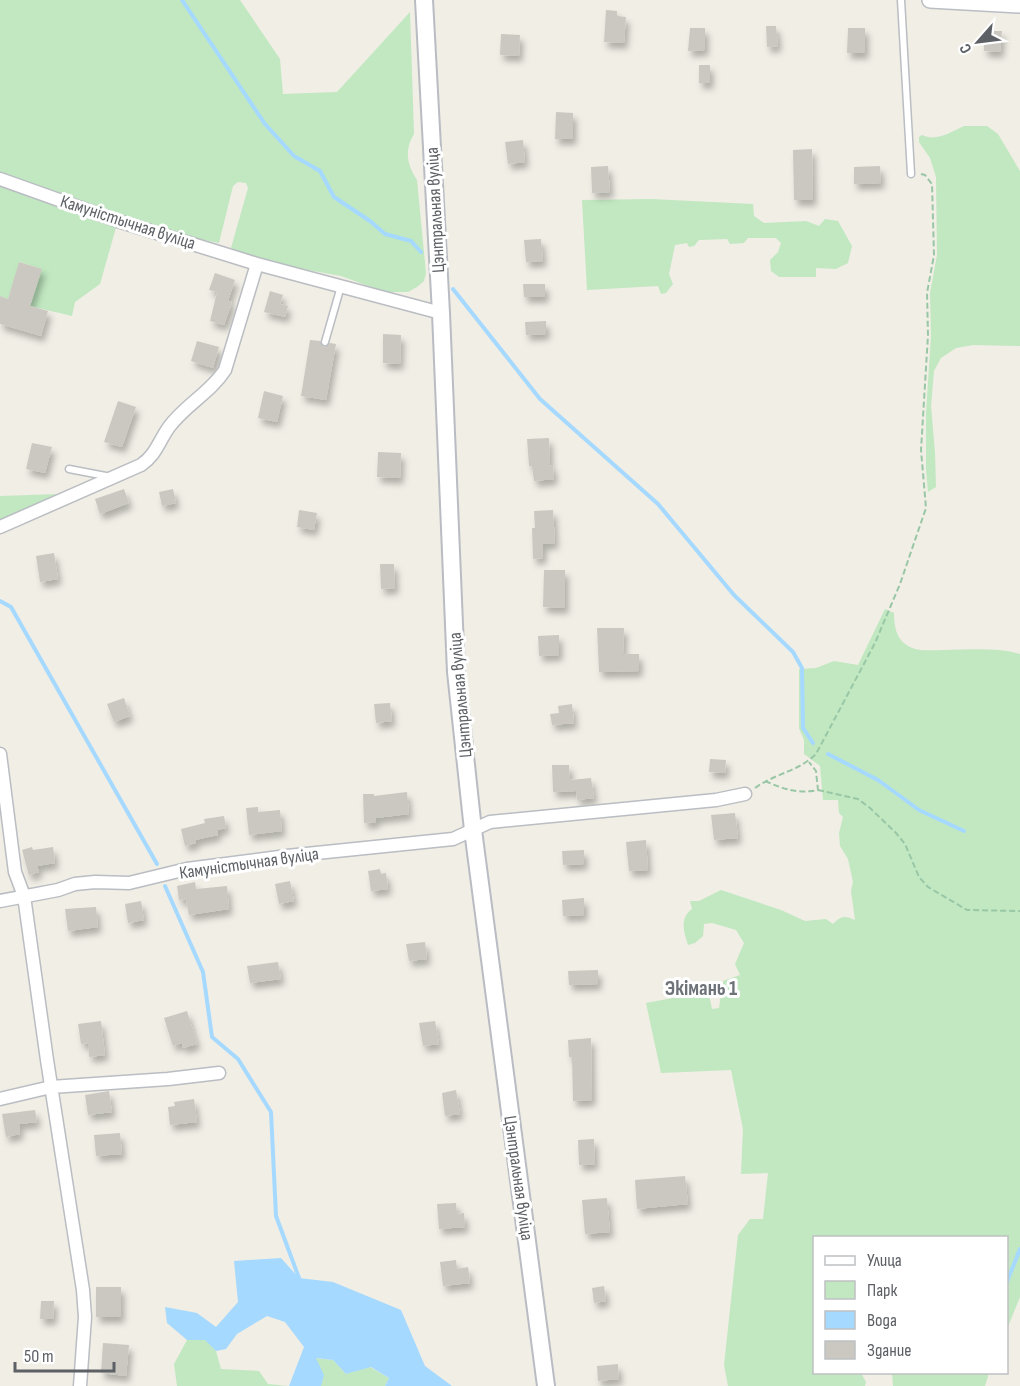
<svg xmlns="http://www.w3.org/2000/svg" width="1020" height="1386" font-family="'Sofia Sans Condensed',sans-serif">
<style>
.green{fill:#c1e8c1}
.water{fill:#a6d9ff}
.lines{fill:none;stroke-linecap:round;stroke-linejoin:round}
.stream{stroke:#a6d9ff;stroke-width:4}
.building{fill:#cbc8c2;filter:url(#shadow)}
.service-casing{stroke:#babdc2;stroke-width:9}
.minor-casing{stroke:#babdc2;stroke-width:15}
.tertiary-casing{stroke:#babdc2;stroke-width:18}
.secondary-casing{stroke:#b9bcc2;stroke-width:20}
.path{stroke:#99c7a6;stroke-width:2;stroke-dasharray:6 3;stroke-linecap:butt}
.service{stroke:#fff;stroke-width:6}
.minor{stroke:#fff;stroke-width:12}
.tertiary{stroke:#fff;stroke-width:15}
.secondary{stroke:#fff;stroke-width:16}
.labels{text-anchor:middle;stroke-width:6;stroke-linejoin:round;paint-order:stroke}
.street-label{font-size:18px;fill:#5d6166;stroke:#fff}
.quarter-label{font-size:21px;font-weight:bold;fill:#6e7379;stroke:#fff}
</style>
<defs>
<filter id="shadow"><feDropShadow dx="3.5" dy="6" stdDeviation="3" flood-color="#0004"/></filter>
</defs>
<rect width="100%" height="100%" fill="#f0eee5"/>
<path class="green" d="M0,0H240L280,59L283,94L337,92L410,12L414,134C404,150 407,165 417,180L426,273L424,281L417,287L408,292H385L341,276L297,268L238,252L231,248L248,188L246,183L238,182L233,186L219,243C144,230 72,200 0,175Z
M964,126H987L998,134L1020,171V346L973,345L956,348L941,358L934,371L931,406L935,453L936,487L928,492L926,469V413L931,336L930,293L937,255L936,177L930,158L919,142V137L922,135C936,142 951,132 964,126Z
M0,183L117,224L100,284L75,302L72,316L30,306L41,269L20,262L8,299L0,296Z
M651,199L753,204L754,216L764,223L806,221L819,226L825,219L838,221L852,246L848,263L836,269L816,268V277H779L771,271L770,260L778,252L781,243L776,238H748L744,243L730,244L727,239L699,240L694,246L689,247L687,243L675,245L669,274L673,284L666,293L661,294L658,286L587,290L582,200Z
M60,494L0,523V496Z
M885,609L894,613C894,625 896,639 908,646C918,652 933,650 945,650C970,650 996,647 1020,654V1297L1007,1329L1006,1238H814V1372L861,1373L866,1382L865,1386H728L724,1365L738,1235L750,1219H763L768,1173L741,1174L743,1129L731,1070L661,1073L646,1003L704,992L709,995L712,1009L719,1008L723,981L740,975L735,964L744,943L736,930L712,923L704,924L703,936L695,943L688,945C684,932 679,919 692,909L690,901H699L721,890L781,910L805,921L826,919L833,924C842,915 845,916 855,920L851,891L853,882L848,859L840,846L839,833L843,817L839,813L838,800H823L820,766L804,754V740L799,728V669L816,668L834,661L858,665Z
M205,1339L216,1351L221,1369L259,1371L268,1384L289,1386H177L174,1364L187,1340Z
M315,1358L333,1360L346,1374L370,1367L389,1378L385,1386H321Z
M892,1373H989L985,1386H893Z"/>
<path class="water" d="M281,1258L299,1278L333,1282L401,1310L425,1366L452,1386H385L389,1378L371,1367L346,1374L333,1360L316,1358L324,1375L321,1386H289L304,1347L285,1322L267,1316L237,1334L226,1349L216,1351L205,1340H187L167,1323L165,1307L197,1313L216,1327L238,1302L234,1261Z"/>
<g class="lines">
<path class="stream" d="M182,0L265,124L294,156L320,171L334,197L370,221L385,234L411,241L421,252
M453,289L540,399L658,504L734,595L793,652L802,668L803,728L813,743
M0,601L11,607L157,864
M828,754L878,780L919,810L964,831
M165,886L203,972L212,1037L238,1059L271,1112L276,1216L299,1278
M1006,1284L1020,1249"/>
</g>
<path class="building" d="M606,10L617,11V16L626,17L624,43L604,42Z
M766,26H776L778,46L767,47Z
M690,28H705V50L688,51Z
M848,28H865V53H847Z
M989,31H1002L1000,52L984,51V38L989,39Z
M501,34L520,35L519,56L500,55Z
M699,65H710V83H699Z
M556,112L573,113V139H555Z
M523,140L525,162L508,164L505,142Z
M812,149L813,200H794L793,150Z
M608,166L610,192L592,193L591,167Z
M880,166L881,183L854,184V167Z
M541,239L543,261L526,262L524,240Z
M19,262L42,269L30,306L48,311L41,336L0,324V296L8,299Z
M215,273L235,280L228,301L232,302L224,325L210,321L217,292L209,290Z
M523,284H545V297H524Z
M270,291L283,295L280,304L288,306L285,317L264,312Z
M546,321V334L526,335L525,322Z
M383,334L401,335L400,364L383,363Z
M310,340L320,341L324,347L330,343L336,344L326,400L301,396Z
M197,341L219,347L213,368L191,361Z
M264,391L283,396L277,422L258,418Z
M118,401L136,407L122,447L104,442Z
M549,438L550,466L553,465L554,479L534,481L532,466H529L527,439Z
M32,443L52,447L45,473L26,469Z
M378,452L401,453L400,478L377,477Z
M124,489L129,503L100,514L95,499Z
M173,489L176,503L162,506L159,492Z
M299,510L317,513L314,530L297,527Z
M553,510L555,543L543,544V558L533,559L532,528H535L534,511Z
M54,553L58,579L40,582L36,556Z
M380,564H394L395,588L381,589Z
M544,570H565V608L543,607Z
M597,628H624L623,654H639V671L599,672Z
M559,635V655L539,656L538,636Z
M124,698L130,716L114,722L107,704Z
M390,703L392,721L376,723L374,704Z
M572,704L574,723L552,725L550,714L559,713L558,706Z
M710,759L726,760L725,773L709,772Z
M552,765H569L570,780L591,778L594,798L577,800L576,791L553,792Z
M407,792L409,814L376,818V822L364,823L363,794H374V796Z
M258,807V812L280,810L282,831L249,835L246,808Z
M735,813L738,838L714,840L711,815Z
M224,816L226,828L217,830L218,835L195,840L196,843L185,846L181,829L205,823L204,819Z
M646,840L648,870L629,871L626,842Z
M32,847L33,850L53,847L55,863L37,866L39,872L29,875L22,850Z
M584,850V864L563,865L562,851Z
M380,869L381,874L386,873L388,889L371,891L368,871Z
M290,881L294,901L279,904L275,884Z
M195,882L196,889L227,886L229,909L189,915L186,899L179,900L177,886Z
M584,898V915L563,916L562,900Z
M141,901L144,920L128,923L125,904Z
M96,907L98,927L68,931L65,909Z
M425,942L427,959L409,961L406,944Z
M278,962L281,979L250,983L247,966Z
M598,970V984L569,985L568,971Z
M187,1011L197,1044L183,1048L182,1043L173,1046L164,1018Z
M101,1021L105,1055L89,1057L88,1043L81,1044L78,1024Z
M435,1021L439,1044L423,1046L419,1023Z
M591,1038L592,1100L573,1101L572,1057H569L568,1040Z
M456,1090L460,1114L445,1116L442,1093Z
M109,1091L112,1112L88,1115L85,1095Z
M194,1099L197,1122L170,1125L168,1107L175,1106L174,1102Z
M35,1110L37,1122L19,1124L20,1134L6,1137L2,1114Z
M120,1133L122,1154L96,1156L94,1135Z
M594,1139L595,1164L579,1165L578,1140Z
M685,1176L688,1204L637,1209L635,1180Z
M607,1198L610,1232L585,1234L582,1200Z
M456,1203L457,1214L464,1213L465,1227L439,1229L437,1204Z
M456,1260L457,1269L468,1267L470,1283L443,1286L440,1262Z
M604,1286L606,1301L594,1303L592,1288Z
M96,1287H121V1317H96Z
M41,1301H54L53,1319H40Z
M103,1343L129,1345L126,1376L101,1373Z
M618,1364L619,1379L598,1381L597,1366Z"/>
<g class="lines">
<g class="service-casing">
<path id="service" d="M901,0L911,174
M325,342L341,286
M69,469L111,477"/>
</g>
<g class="minor-casing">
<path id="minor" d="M0,179L118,221L257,264L441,313
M0,527L141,465C156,455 159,441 169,427C185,405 210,393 225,370L257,264
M0,754L15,872L24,896L47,1060L83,1290L85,1317L80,1386
M0,901L58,890L75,884L95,882L129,883L187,869L287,856L453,839L490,822L716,800L745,794
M0,1099L51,1087L168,1079L219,1073"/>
</g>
<g class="tertiary-casing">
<path id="tertiary" d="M930,0L1020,5"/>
</g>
<g class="secondary-casing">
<path id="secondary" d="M424,0L441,313L456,672L473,830L546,1386"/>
</g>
<path class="path" d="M765,781C783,789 798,794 818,790L816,771L809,762
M755,788C774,774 799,771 816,754L875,643L900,584L926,508L921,450L928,335L927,293L934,255L932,184L925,175L921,174
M818,790L858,799L870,808L896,833L905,844L919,877L928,887L967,910L1020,911"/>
<use href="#service" class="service"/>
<use href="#minor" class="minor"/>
<use href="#tertiary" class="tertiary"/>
<use href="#secondary" class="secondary"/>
</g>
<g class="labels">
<g class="street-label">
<text transform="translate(435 210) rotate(-93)" y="6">Цэнтральная вуліца</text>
<text transform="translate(128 222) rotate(18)" y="6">Камуністычная вуліца</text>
<text transform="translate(460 695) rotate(-95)" y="6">Цэнтральная вуліца</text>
<text transform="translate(249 863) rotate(-8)" y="6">Камуністычная вуліца</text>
<text transform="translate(519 1178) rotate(82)" y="6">Цэнтральная вуліца</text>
</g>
<g class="quarter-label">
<text x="701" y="995">Экімань 1</text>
</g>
</g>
<rect x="813" y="1236" width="195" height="138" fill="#ffffff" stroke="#bec0c2" stroke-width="1.5"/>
<rect x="825" y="1256" width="30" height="9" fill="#ffffff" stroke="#bec0c2" stroke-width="1.5"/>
<text x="867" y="1266" font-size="18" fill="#5d6166">Улица</text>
<rect x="825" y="1281" width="30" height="18" fill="#c1e8c1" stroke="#bec0c2" stroke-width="1.5"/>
<text x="867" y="1296" font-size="18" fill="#5d6166">Парк</text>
<rect x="825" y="1311" width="30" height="18" fill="#a6d9ff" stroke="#bec0c2" stroke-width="1.5"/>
<text x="867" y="1326" font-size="18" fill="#5d6166">Вода</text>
<rect x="825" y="1341" width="30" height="18" fill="#cbc8c2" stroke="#bec0c2" stroke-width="1.5"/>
<text x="867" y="1356" font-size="18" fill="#5d6166">Здание</text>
<g transform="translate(978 42) rotate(242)" stroke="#ffffff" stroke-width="4.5" paint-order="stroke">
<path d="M0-4.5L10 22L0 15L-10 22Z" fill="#5d6166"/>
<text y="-9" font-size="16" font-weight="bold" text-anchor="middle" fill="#5d6166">С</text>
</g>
<path d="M15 1362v9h99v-9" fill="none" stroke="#5d6166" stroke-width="3"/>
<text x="24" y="1362" font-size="18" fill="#5d6166" stroke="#ffffff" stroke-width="4.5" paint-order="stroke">50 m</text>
</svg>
